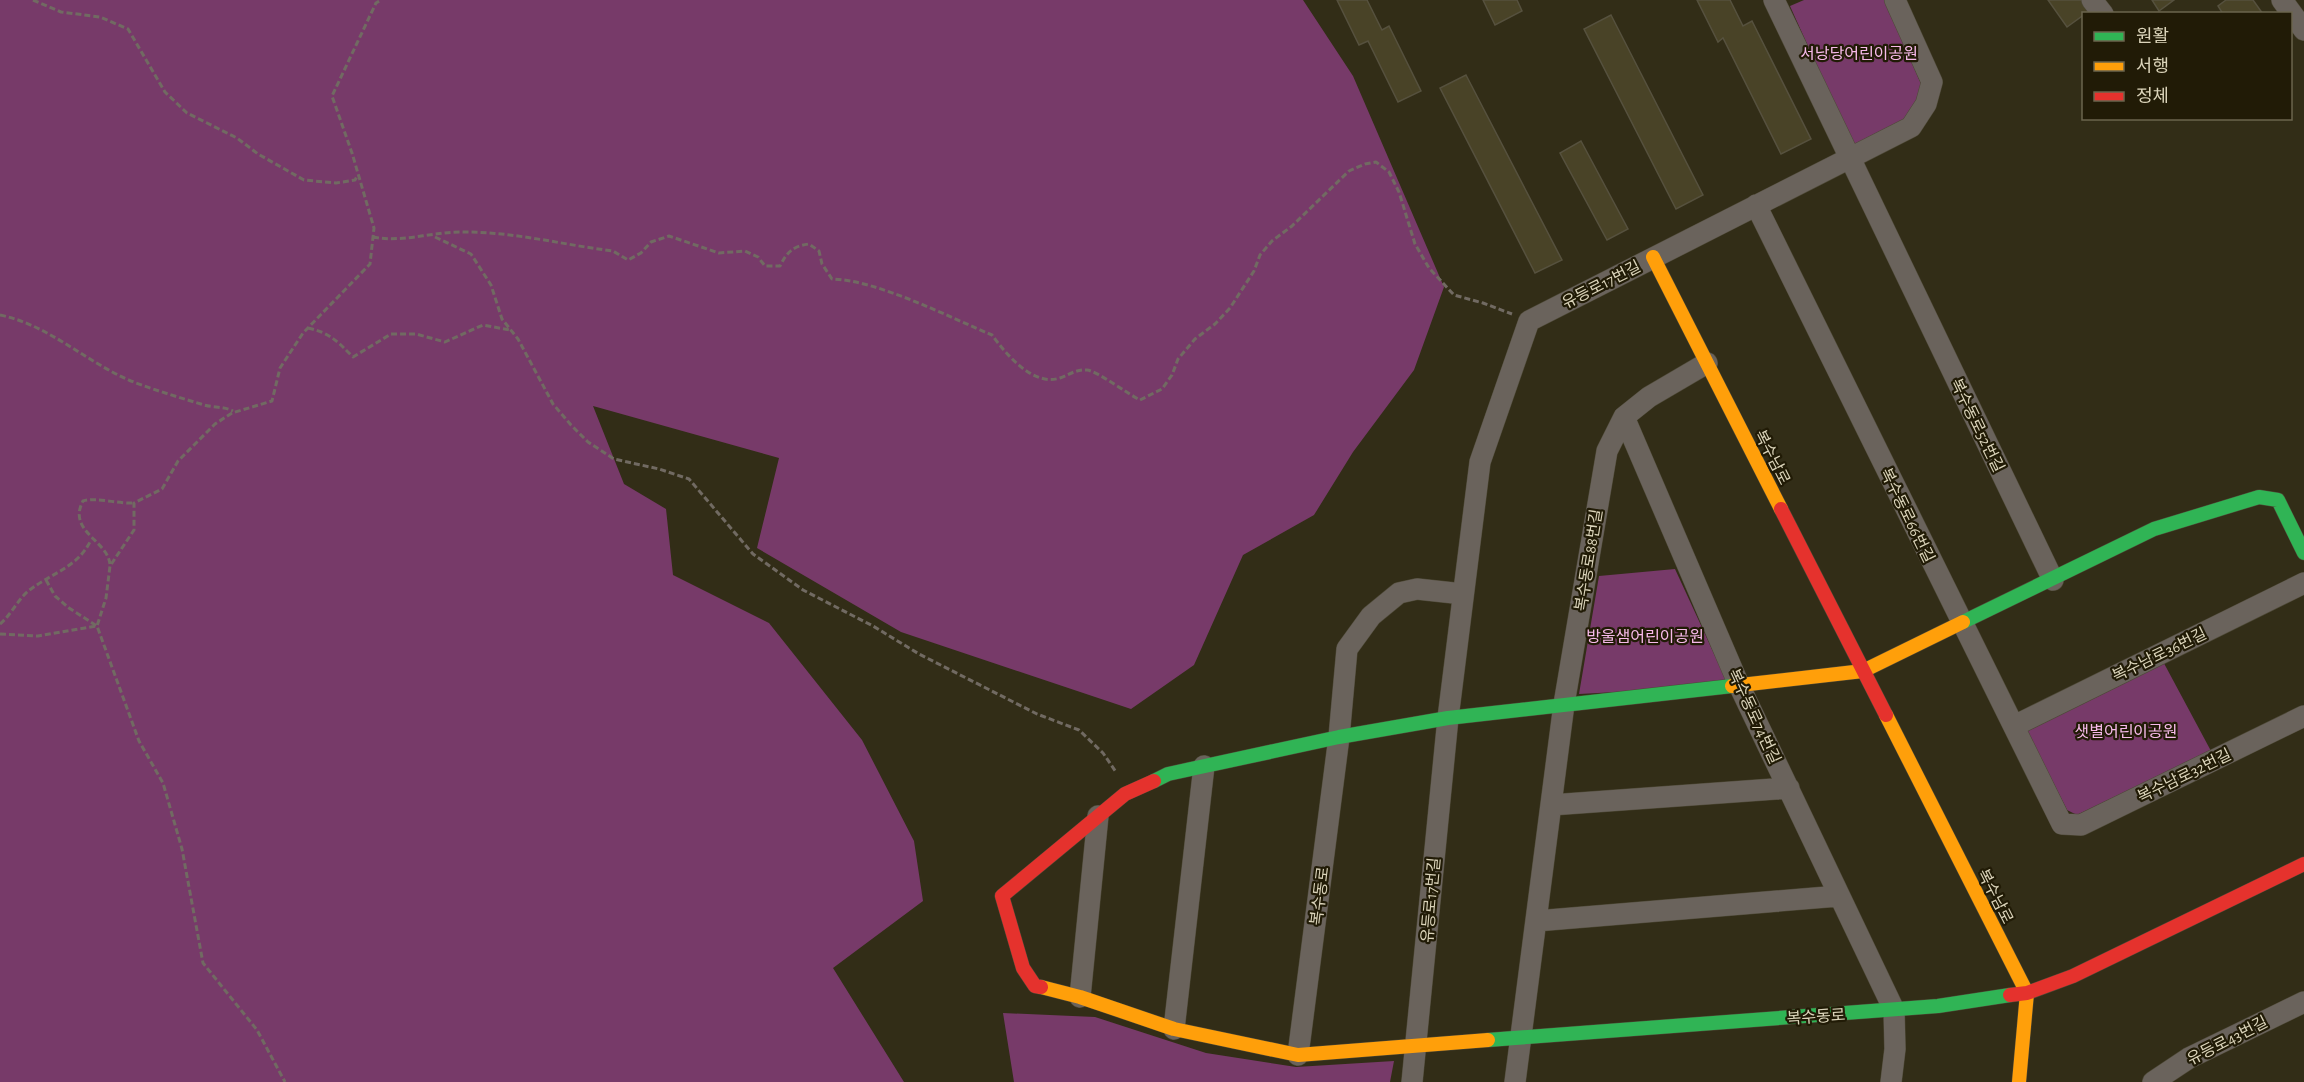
<svg xmlns="http://www.w3.org/2000/svg" width="2304" height="1082" font-family="'Alegreya Sans','Noto Sans KR',sans-serif">
<style>
.green{fill:#773a69}
.building{fill:#494327;stroke:#56513e;stroke-width:1.5}
.lines{fill:none;stroke-linecap:round;stroke-linejoin:round}
.street-casing{stroke:#4e4937;stroke-width:22}
.fast-casing{stroke:#4e4937;stroke-width:15}
.slow-casing{stroke:#4e4937;stroke-width:15}
.jam-casing{stroke:#4e4937;stroke-width:15}
.path{stroke:#716a62;stroke-width:3;stroke-dasharray:6 3;stroke-linecap:butt}
.street{stroke:#6a635c;stroke-width:21}
.fast{stroke:#30b455;stroke-width:14}
.slow{stroke:#ff9f0a;stroke-width:14}
.jam{stroke:#e5322d;stroke-width:14}
.labels{text-anchor:middle;stroke-width:4.5;stroke-linejoin:round;paint-order:stroke}
.park-label{font-size:16px;fill:#f7baea;stroke:#211b06}
.street-label{font-size:16px;fill:#dbd4ba;stroke:#211b06}
</style>
<rect width="100%" height="100%" fill="#322d17"/>
<path class="green" d="M0,0H1303L1353,76L1444,287L1414,370L1353,452L1314,515L1243,555L1194,665L1131,709L901,632L757,548L779,458L593,406L624,484L666,509L673,575L769,623L862,740L914,841L923,901L833,968L904,1082H0Z
M1804,0H1885L1922,86L1908,121L1855,151L1790,6Z
M1675,569L1729,686L1579,694L1599,576Z
M2159,654L2211,751L2077,815L2067,810L2022,721Z
M1003,1013L1095,1017L1206,1053L1296,1067L1394,1061L1390,1082H1014Z"/>
<path class="building" d="M1337,0H1367L1382,30L1389,26L1421,91L1398,102L1368,41L1359,45Z
M1483,0H1517L1522,11L1495,25Z
M1697,0H1730L1743,26L1752,21L1811,139L1781,154L1723,38L1718,42Z
M2048,0H2081L2089,11L2067,27Z
M2152,0H2174L2159,11Z
M2226,0H2253L2263,14H2223L2218,6Z
M1611,15L1703,195L1676,209L1584,29Z
M1466,75L1562,260L1535,273L1440,88Z
M1581,141L1628,229L1607,240L1560,153Z"/>
<g class="lines">
<g class="street-casing">
<path id="street" d="M1774,0L2053,580
M2092,0L2103,14
M2282,0L2304,30
M1756,205L2062,824L2081,825L2304,716
M1624,417L1739,685L1894,1010L1895,1049L1891,1082
M2014,726L2304,583
M1551,805L1789,788
M1536,921L1839,896
M1080,997L1098,816
M1174,1029L1204,766
M1298,1055L1339,737L1347,649L1371,616L1399,593L1417,589L1463,594
M1412,1082L1448,718L1480,462L1529,321L1911,127L1926,104L1932,82L1895,0
M1515,1082L1564,704L1607,451L1624,417L1649,397L1707,363
M2153,1082L2189,1058L2304,1002"/>
</g>
<g class="fast-casing">
<path id="fast" d="M1963,622L2154,529L2259,497L2278,500L2304,553
M1154,781L1168,774L1339,737L1448,718L1732,686
M1488,1040L1938,1006L2010,995"/>
</g>
<g class="slow-casing">
<path id="slow" d="M1653,257L1781,509
M1732,686L1863,671L1963,622
M1886,715L2027,993L2019,1082
M1041,987L1080,997L1174,1029L1298,1055L1488,1040"/>
</g>
<g class="jam-casing">
<path id="jam" d="M1781,509L1886,715
M1041,987L1035,986L1023,968L1002,896L1125,794L1154,781
M2010,995L2027,993L2073,976L2304,864"/>
</g>
<path class="path" d="M33,0L61,12L100,17L128,29L165,92L187,113L237,138L258,154L304,180L336,183L355,180L358,175
M373,237C403,243 435,231 465,232C515,232 564,245 613,251L628,260L641,253L651,242L669,236L719,253L745,251L758,257L765,266H780C787,252 793,246 809,244L819,251L822,264L832,279C877,280 949,317 992,335C1006,354 1033,387 1060,378C1069,375 1076,369 1087,370C1097,371 1128,394 1140,400L1162,389L1172,375L1178,359L1195,339L1215,324L1230,308L1254,271L1260,255L1272,241L1292,226L1349,171L1365,164L1376,162L1389,172L1399,192L1415,244L1429,268L1454,295L1483,303L1512,314
M435,237L471,254L491,285L502,319L518,339L553,404L571,425L588,442L614,459L659,469L689,479L753,554L803,590L873,626L919,654L1037,714L1079,730L1103,753L1116,772
M0,315C49,325 86,362 131,381C154,390 178,397 201,404C212,408 223,406 233,411
M308,328C330,333 337,341 353,357L391,334H416L445,342L483,325L510,330
M110,564C107,540 67,531 83,501C95,497 119,504 134,503
M46,580L55,596L69,608L97,626L139,741L163,783L182,849L203,963L257,1030L285,1082
M0,624C12,614 19,597 31,589C54,572 78,567 91,540
M0,634L38,636L97,626L106,598L110,566L134,530V503L162,489L178,461L215,424L232,413L272,401L280,368L303,333L370,264L374,228L352,153L332,96L376,3L381,0"/>
<use href="#street" class="street"/>
<use href="#fast" class="fast"/>
<use href="#slow" class="slow"/>
<use href="#jam" class="jam"/>
</g>
<g class="labels">
<g class="park-label">
<text x="1859" y="59">서낭당어린이공원</text>
<text x="1645" y="642">방울샘어린이공원</text>
<text x="2126" y="737">샛별어린이공원</text>
</g>
<g class="street-label">
<text transform="translate(1601 284) rotate(-27)" y="6">유등로17번길</text>
<text transform="translate(1978 425) rotate(64)" y="6">복수동로52번길</text>
<text transform="translate(1773 457) rotate(63)" y="6">복수남로</text>
<text transform="translate(1908 515) rotate(64)" y="6">복수동로66번길</text>
<text transform="translate(1588 560) rotate(-81)" y="6">복수동로88번길</text>
<text transform="translate(2159 654) rotate(-26)" y="6">복수남로36번길</text>
<text transform="translate(1755 716) rotate(65)" y="6">복수동로74번길</text>
<text transform="translate(2184 775) rotate(-26)" y="6">복수남로32번길</text>
<text transform="translate(1319 896) rotate(-83)" y="6">복수동로</text>
<text transform="translate(1996 896) rotate(63)" y="6">복수남로</text>
<text transform="translate(1430 900) rotate(-85)" y="6">유등로17번길</text>
<text transform="translate(1816 1016) rotate(-4)" y="6">복수동로</text>
<text transform="translate(2227 1040) rotate(-27)" y="6">유등로43번길</text>
</g>
</g>
<rect x="2082" y="12" width="210" height="108" fill="#211b06" stroke="#6b654e" stroke-width="1.5"/>
<rect x="2094" y="32" width="30" height="9" fill="#30b455" stroke="#6b654e" stroke-width="1.5"/>
<text x="2136" y="42" font-size="18" fill="#dbd4ba">원활</text>
<rect x="2094" y="62" width="30" height="9" fill="#ff9f0a" stroke="#6b654e" stroke-width="1.5"/>
<text x="2136" y="72" font-size="18" fill="#dbd4ba">서행</text>
<rect x="2094" y="92" width="30" height="9" fill="#e5322d" stroke="#6b654e" stroke-width="1.5"/>
<text x="2136" y="102" font-size="18" fill="#dbd4ba">정체</text>
</svg>
